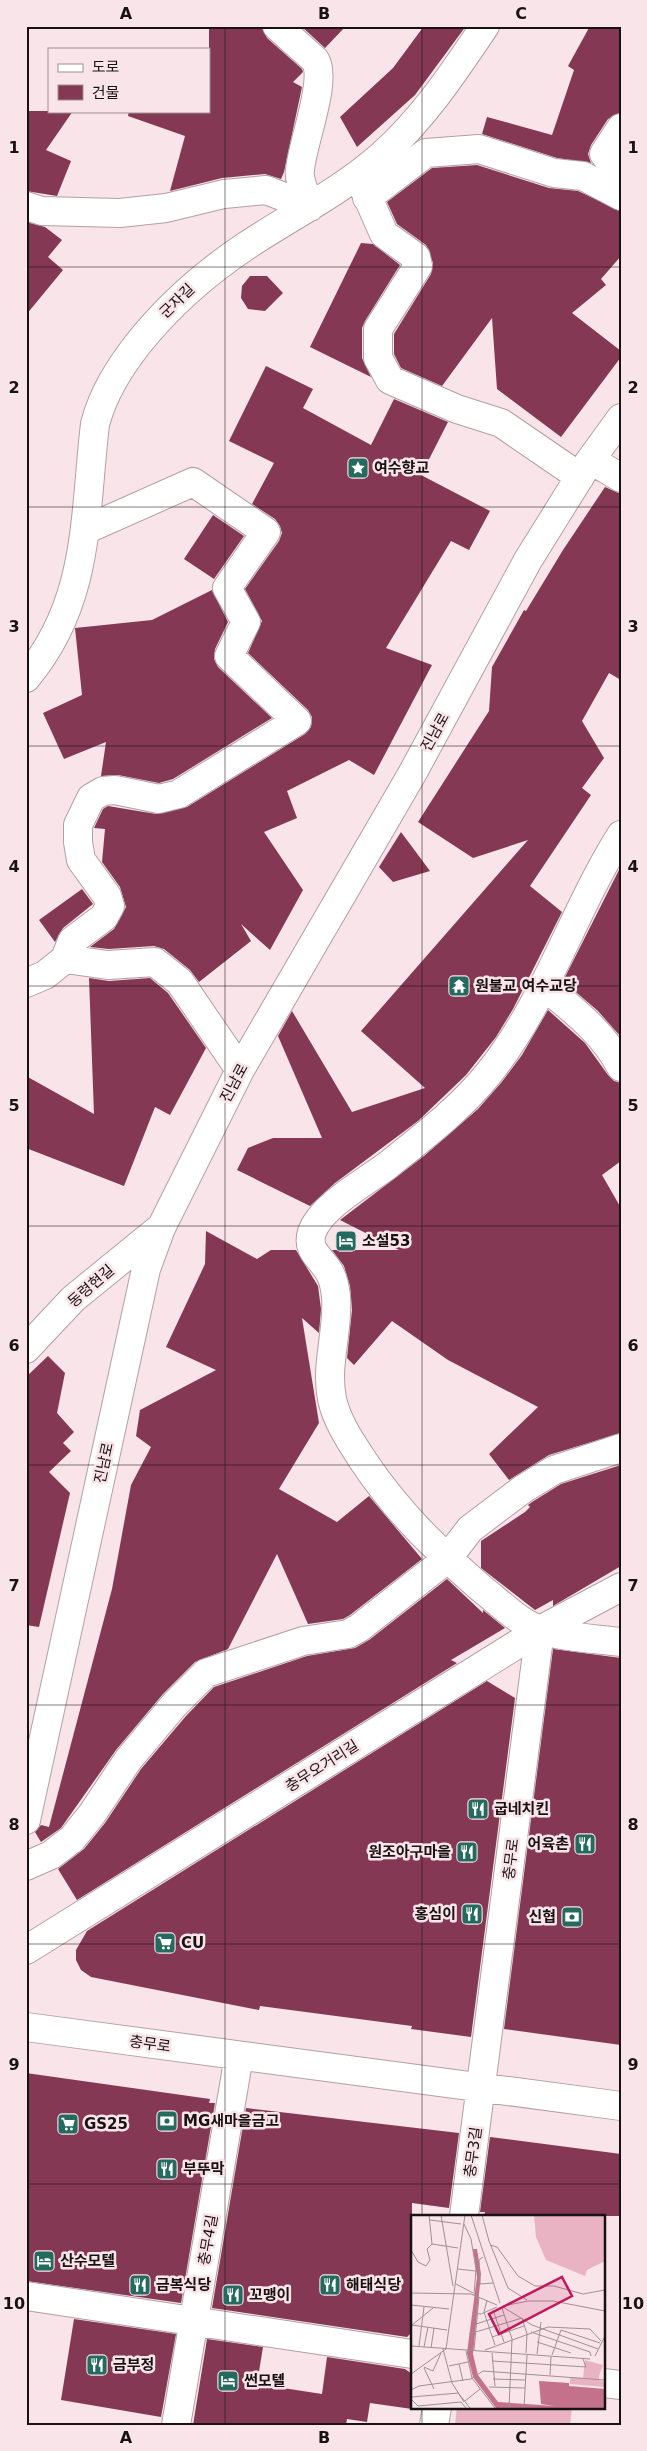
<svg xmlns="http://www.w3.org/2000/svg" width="647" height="2451" font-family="'DejaVu Sans','Noto Sans KR',sans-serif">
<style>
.green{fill:#eab3c3}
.building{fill:#843853}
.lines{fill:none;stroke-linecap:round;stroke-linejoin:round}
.minor-casing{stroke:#b39fa4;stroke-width:30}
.minor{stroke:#fff;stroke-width:28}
.grid{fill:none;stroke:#191214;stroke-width:1;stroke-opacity:0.55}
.labels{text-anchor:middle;stroke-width:5;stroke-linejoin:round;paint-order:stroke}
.street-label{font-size:15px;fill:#191214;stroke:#f9e4e9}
.poi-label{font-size:15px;font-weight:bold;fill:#191214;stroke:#f9e4e9;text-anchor:start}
.inset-river{fill:none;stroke:#c4728c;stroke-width:2.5}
.inset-road{fill:none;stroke:#9f9094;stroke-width:1}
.view{fill:#c2185b;fill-opacity:0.15;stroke:#c2185b;stroke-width:2.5}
.inset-edge{fill:none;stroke:#191214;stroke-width:2.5}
.neatline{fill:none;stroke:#191214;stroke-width:2}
.grid-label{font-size:16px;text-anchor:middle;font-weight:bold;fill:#191214}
</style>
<rect width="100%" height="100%" fill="#f9e4e9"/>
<path class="green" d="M457,2407H572L570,2425H455Z"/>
<path class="building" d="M209,26H262L267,38L302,69L303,72L293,82L302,87L284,172L281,179L265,174L222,178L170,191L185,136L128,116L129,111H209Z
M301,26H346L325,48Z
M424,26H466L415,95L357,147L340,117L393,68Z
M590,26H621V113L608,119L591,145L588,154L591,163L557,158L482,134L487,117L552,135L574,70L568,66Z
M26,111H73L46,150L71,161L57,196L26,191Z
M477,165L549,188L578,191L621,211V256L601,279L606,285L572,313L621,351V357L561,437L497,389L492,318L442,386L401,368L394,354V334L431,274L433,263L426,245L397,224L387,202L432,168Z
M26,222L45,227L62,240L48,257L63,270L26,315Z
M361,243L373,244L400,265L365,321L362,328V358L371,377L310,347Z
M250,276H267L283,293L265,311L248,309L241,298L242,286Z
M266,366L313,389L303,408L371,445L394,399L448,422L421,475L490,511L469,550L451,541L386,648L432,665L374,775L349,760L287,791L297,818L264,832L303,890L270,950L241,924L251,941L199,982L190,970L164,949L154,946L109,949L90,947L114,929L126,907L120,887L102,862L105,829L94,828L103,809L108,806L156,814L187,807L305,734L311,727L312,717L308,710L248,653L262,621L245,589L279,541L282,533L280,526L275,519L252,504L274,463L229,441Z
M605,487L621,494V680L609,673L582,721L604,758L582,788L591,795L530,886L562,912L513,1009L496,1037L466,1075L418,1121L335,1183L310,1206L237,1170L248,1148L273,1138H322L278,1036L292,1011L352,1112L425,1088L361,1031L528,840L473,858L418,822L489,711L492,667L524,610L526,611L563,550Z
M213,515L244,536L214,579L184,559Z
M212,590L228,622L215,649L214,659L218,667L272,718L173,779L159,783L118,775L101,776L106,742L64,759L43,713L82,695L75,628L152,620Z
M401,832L430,871L393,882L379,867Z
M621,866V1037L598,1011L563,981Z
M82,889L93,904L63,928L55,942L39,920Z
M89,978L109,981L150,978L168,993L206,1048L170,1115L155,1107L124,1186L26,1148V1076L94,1114Z
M548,1010L585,1043L608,1075L614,1081L621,1083V1161L602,1175L621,1208V1433L549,1455L509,1480L489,1454L538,1407L448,1360L392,1321L354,1365L347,1358L352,1310L350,1286L344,1266L332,1250H399L340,1220L424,1156L478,1109L501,1083L522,1055Z
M206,1231L257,1259L271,1250H296L318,1286L321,1309L319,1333L302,1318L319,1423L279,1489L337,1522L369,1496L422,1559L350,1615L343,1619L308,1624L277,1554L228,1649L195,1662L163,1694L116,1750L61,1828L41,1842L35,1832L41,1825L49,1827L112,1589L131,1485L151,1447L136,1436L140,1410L216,1370L166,1347L205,1264Z
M48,1356L65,1373L57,1413L74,1432L63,1443L71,1451L49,1472L70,1493L39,1627L26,1625V1377Z
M621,1465V1566L553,1606V1600L535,1610L481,1568V1541L525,1512L530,1507L528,1505L532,1502L561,1484Z
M447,1579L483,1613V1610L505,1628L451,1660L457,1663L77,1900L58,1869L84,1849L105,1823L141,1769L186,1716L214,1687L307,1656L355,1648L369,1640Z
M553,1649L621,1658V2045L504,2029Z
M487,1681L515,1698L471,2037L411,2029L412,2026L260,2006L259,2010L91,1977L81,1970L76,1960V1950L87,1931Z
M26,2073L210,2099L209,2103H215L181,2303L26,2281Z
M246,2108L459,2133L449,2208L412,2203V2332L407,2337L212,2308Z
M490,2137L621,2154V2216H484L485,2212H480Z
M74,2319L176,2334L161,2417L61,2400Z
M207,2339L263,2347L257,2384L322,2394L327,2357L405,2369L412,2374V2409L370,2403L367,2422L347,2419L346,2425H193Z"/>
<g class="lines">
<g class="minor-casing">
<path id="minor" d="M277,26L315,60C328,80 302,143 300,170C298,181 307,196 310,207
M358,175L384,234L416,257L418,266L378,329V358L390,380L457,409L501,423L580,477
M614,191L618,172L604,154L621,128
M367,198L426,153L479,149L554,173L583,176L621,196
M26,206L42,211L120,213L166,208L224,194L266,190L310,207
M591,460L621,478
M26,678C90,602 84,518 95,424C103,394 118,370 137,345C168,306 204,274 246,246C291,216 340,192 381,156C423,119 454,72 485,26
M621,835C573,911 546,1002 489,1073C461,1108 423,1137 388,1165C366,1182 321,1206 312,1232C306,1250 320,1257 328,1270C333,1277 335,1287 336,1296C339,1330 325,1364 332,1399C337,1422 351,1442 364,1462C399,1514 435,1548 482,1589C500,1603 518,1622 540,1630C559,1637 599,1639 621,1642
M65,959L72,941L104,917L110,906L107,896L81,860L78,842V825L91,798L103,791L115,790L159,799L179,794L297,721L229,656L246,622L227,588L266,532L193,482L85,530
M26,983L45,975L65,959L108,965L155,962L180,982L240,1070
M543,985C573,1010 603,1032 621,1067
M26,1349L73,1299L160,1228
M26,1820L146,1269L161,1228L240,1070L412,774L528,560L589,462L621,418
M26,1866L51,1855L72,1839L92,1814L128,1760L174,1705L206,1673L303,1641L348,1634L359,1628L447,1559L470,1529L523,1489L554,1470L621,1448
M26,1950L540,1630L621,1587
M26,2027L621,2106
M464,2216L540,1630
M26,2296L412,2354
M603,2383L621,2385
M176,2425L239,2056
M434,2425L437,2407"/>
</g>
<use href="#minor" class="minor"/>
</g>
<path class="grid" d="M225,26V2425M422,26V2216M26,267H621M26,507H621M26,746H621M26,986H621M26,1226H621M26,1465H621M26,1705H621M26,1944H621M26,2184H621M422,2407V2425"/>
<defs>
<g id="sight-square" transform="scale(1.125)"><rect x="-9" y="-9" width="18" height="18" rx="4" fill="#246a5e" stroke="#f9e4e9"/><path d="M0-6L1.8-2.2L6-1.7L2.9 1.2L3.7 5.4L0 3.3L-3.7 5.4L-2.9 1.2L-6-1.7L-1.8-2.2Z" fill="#fff"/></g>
<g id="temple-square" transform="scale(1.125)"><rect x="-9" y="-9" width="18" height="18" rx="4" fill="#246a5e" stroke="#f9e4e9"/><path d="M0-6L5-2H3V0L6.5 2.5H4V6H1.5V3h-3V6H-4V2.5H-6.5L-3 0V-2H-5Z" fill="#fff"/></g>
<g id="hotel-square" transform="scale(1.125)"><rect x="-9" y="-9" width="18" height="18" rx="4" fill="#246a5e" stroke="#f9e4e9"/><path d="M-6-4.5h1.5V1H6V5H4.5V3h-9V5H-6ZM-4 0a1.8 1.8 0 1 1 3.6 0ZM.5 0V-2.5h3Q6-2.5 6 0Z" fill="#fff"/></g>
<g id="restaurant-square" transform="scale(1.125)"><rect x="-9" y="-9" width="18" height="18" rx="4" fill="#246a5e" stroke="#f9e4e9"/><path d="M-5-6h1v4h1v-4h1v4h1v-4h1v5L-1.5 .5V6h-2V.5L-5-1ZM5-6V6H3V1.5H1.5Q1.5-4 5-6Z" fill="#fff"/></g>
<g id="bank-square" transform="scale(1.125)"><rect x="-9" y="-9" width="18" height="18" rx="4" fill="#246a5e" stroke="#f9e4e9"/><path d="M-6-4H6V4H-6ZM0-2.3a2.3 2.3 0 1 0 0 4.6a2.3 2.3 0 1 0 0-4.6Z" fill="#fff"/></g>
<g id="supermarket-square" transform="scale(1.125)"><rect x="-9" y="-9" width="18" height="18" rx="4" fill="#246a5e" stroke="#f9e4e9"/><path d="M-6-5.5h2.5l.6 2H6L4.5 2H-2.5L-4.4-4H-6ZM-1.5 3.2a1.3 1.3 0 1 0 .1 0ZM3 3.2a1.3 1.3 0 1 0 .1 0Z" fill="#fff"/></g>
</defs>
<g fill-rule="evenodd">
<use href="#sight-square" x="358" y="468"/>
<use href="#temple-square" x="459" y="986"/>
<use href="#hotel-square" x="346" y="1241"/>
<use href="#restaurant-square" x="478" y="1809"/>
<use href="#restaurant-square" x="585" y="1844"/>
<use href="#restaurant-square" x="467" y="1852"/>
<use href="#restaurant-square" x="472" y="1914"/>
<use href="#bank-square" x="572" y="1917"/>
<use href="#supermarket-square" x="165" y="1943"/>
<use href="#bank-square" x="167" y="2121"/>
<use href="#supermarket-square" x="68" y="2124"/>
<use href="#restaurant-square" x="167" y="2169"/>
<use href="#hotel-square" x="44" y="2261"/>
<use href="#restaurant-square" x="140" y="2285"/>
<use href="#restaurant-square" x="330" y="2285"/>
<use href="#restaurant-square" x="233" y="2295"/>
<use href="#restaurant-square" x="97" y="2365"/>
<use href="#hotel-square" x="228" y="2381"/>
</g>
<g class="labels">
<g class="street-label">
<text transform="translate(177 301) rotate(-44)" y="5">군자길</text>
<text transform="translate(435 732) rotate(-61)" y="5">진남로</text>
<text transform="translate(234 1083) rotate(-62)" y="5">진남로</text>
<text transform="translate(91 1286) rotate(-41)" y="5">동령현길</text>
<text transform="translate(104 1463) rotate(-78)" y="5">진남로</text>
<text transform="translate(322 1766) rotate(-32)" y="5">충무오거리길</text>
<text transform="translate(511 1859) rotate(-83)" y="5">충무로</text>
<text transform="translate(150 2044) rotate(8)" y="5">충무로</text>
<text transform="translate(473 2152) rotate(-82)" y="5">충무3길</text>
<text transform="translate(208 2240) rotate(-80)" y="5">충무4길</text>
</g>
<g class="poi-label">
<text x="374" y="473">여수향교</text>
<text x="475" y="991">원불교 여수교당</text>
<text x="362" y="1246">소설53</text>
<text x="494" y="1814">굽네치킨</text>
<text x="569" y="1849" text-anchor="end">어육촌</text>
<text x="451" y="1857" text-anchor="end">원조아구마을</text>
<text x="456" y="1919" text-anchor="end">홍심이</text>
<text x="556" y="1922" text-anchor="end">신협</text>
<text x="181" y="1948">CU</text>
<text x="183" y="2126">MG새마을금고</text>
<text x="84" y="2129">GS25</text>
<text x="183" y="2174">부뚜막</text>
<text x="60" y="2266">산수모텔</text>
<text x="156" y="2290">금복식당</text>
<text x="346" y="2290">해태식당</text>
<text x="249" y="2300">꼬맹이</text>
<text x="113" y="2370">금부정</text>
<text x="244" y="2386">썬모텔</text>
</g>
</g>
<g transform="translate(411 2215)">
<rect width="194" height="194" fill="#f9e4e9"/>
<path d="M123,0H194V46L176,55L174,61L135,45L125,22ZM174,145L192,150L188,161V165L194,167V172L159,169V162L172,163Z" fill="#eab3c3"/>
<path d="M62,34H66L70,59L62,139L67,160L87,187L143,191L130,189L128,166L158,168V171L194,174V193H85L62,162L56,138L66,62Z" fill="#c4728c"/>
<path class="inset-river" d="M130,183L150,184L161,193M134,184L156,193M141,185L150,186L158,193"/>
<path class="inset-road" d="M18,0L21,29L47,33M30,0L42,71M60,0L89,88M71,0L78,26L97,73L116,85M19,5L50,9M53,9L60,24L65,54L63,80M79,30L86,32L107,61L124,71H143L172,79L194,75M0,35L7,47L15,51L19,45L16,34L21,29M72,42L68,45L69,69L82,68M47,54L65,56M45,69L62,78M0,78L60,79L86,90M76,85L73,97L84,130M0,90L38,94M92,91L117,86H142L194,96M92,92L121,110L187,134M91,93L101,124L98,193M82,95L93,127M61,98L70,99L86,92M111,103L116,119L115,138M65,109L93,100M1,110L36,115M1,110L22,93M120,117L179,137L180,141M58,119L111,103M81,122L113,111M126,127L160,138M0,131L179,144M8,131L13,92M13,132L17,112M20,133L23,113M32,134L41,168L48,179M63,135L68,82M74,135L137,112L179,114L190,126M55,136L61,163L84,193M81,138L84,171M126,139L130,107M141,140L150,115L189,128M184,141L194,121M81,146L175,152L172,144M48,149L52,166M38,151L57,147M13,152L22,156L30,138M13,153L23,174M0,159L35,134L54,0M139,160L140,142M82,164L114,165M78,172L114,173M0,175L8,171L60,164L72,156L194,165M0,182L48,178M0,184L7,191L50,187L55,193M54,186L69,174M53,187L48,179L59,193M113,193L116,140"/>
<path class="view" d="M151,62L161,81L88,119L78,99Z"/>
<rect width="194" height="194" class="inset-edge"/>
</g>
<rect width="647" height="2451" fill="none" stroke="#f9e4e9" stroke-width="55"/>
<rect x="48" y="48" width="162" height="65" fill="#f9e4e9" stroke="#9f9094"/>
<rect x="58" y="64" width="25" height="8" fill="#ffffff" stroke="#9f9094"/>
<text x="92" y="72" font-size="15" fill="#191214">도로</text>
<rect x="58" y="85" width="25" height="15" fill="#843853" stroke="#9f9094"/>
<text x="92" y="98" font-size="15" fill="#191214">건물</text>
<rect x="28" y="28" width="592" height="2396" class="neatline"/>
<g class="grid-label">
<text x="126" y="19">A</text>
<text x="324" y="19">B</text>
<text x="521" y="19">C</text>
<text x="14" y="153">1</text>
<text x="633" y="153">1</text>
<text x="14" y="393">2</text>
<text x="633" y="393">2</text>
<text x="14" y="632">3</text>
<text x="633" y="632">3</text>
<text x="14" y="872">4</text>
<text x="633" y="872">4</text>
<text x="14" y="1111">5</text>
<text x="633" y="1111">5</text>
<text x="14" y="1351">6</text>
<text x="633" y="1351">6</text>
<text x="14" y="1591">7</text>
<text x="633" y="1591">7</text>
<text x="14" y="1830">8</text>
<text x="633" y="1830">8</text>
<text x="14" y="2070">9</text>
<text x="633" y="2070">9</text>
<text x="14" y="2309">10</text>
<text x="633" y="2309">10</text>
<text x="126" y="2443">A</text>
<text x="324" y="2443">B</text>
<text x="521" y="2443">C</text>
</g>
</svg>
